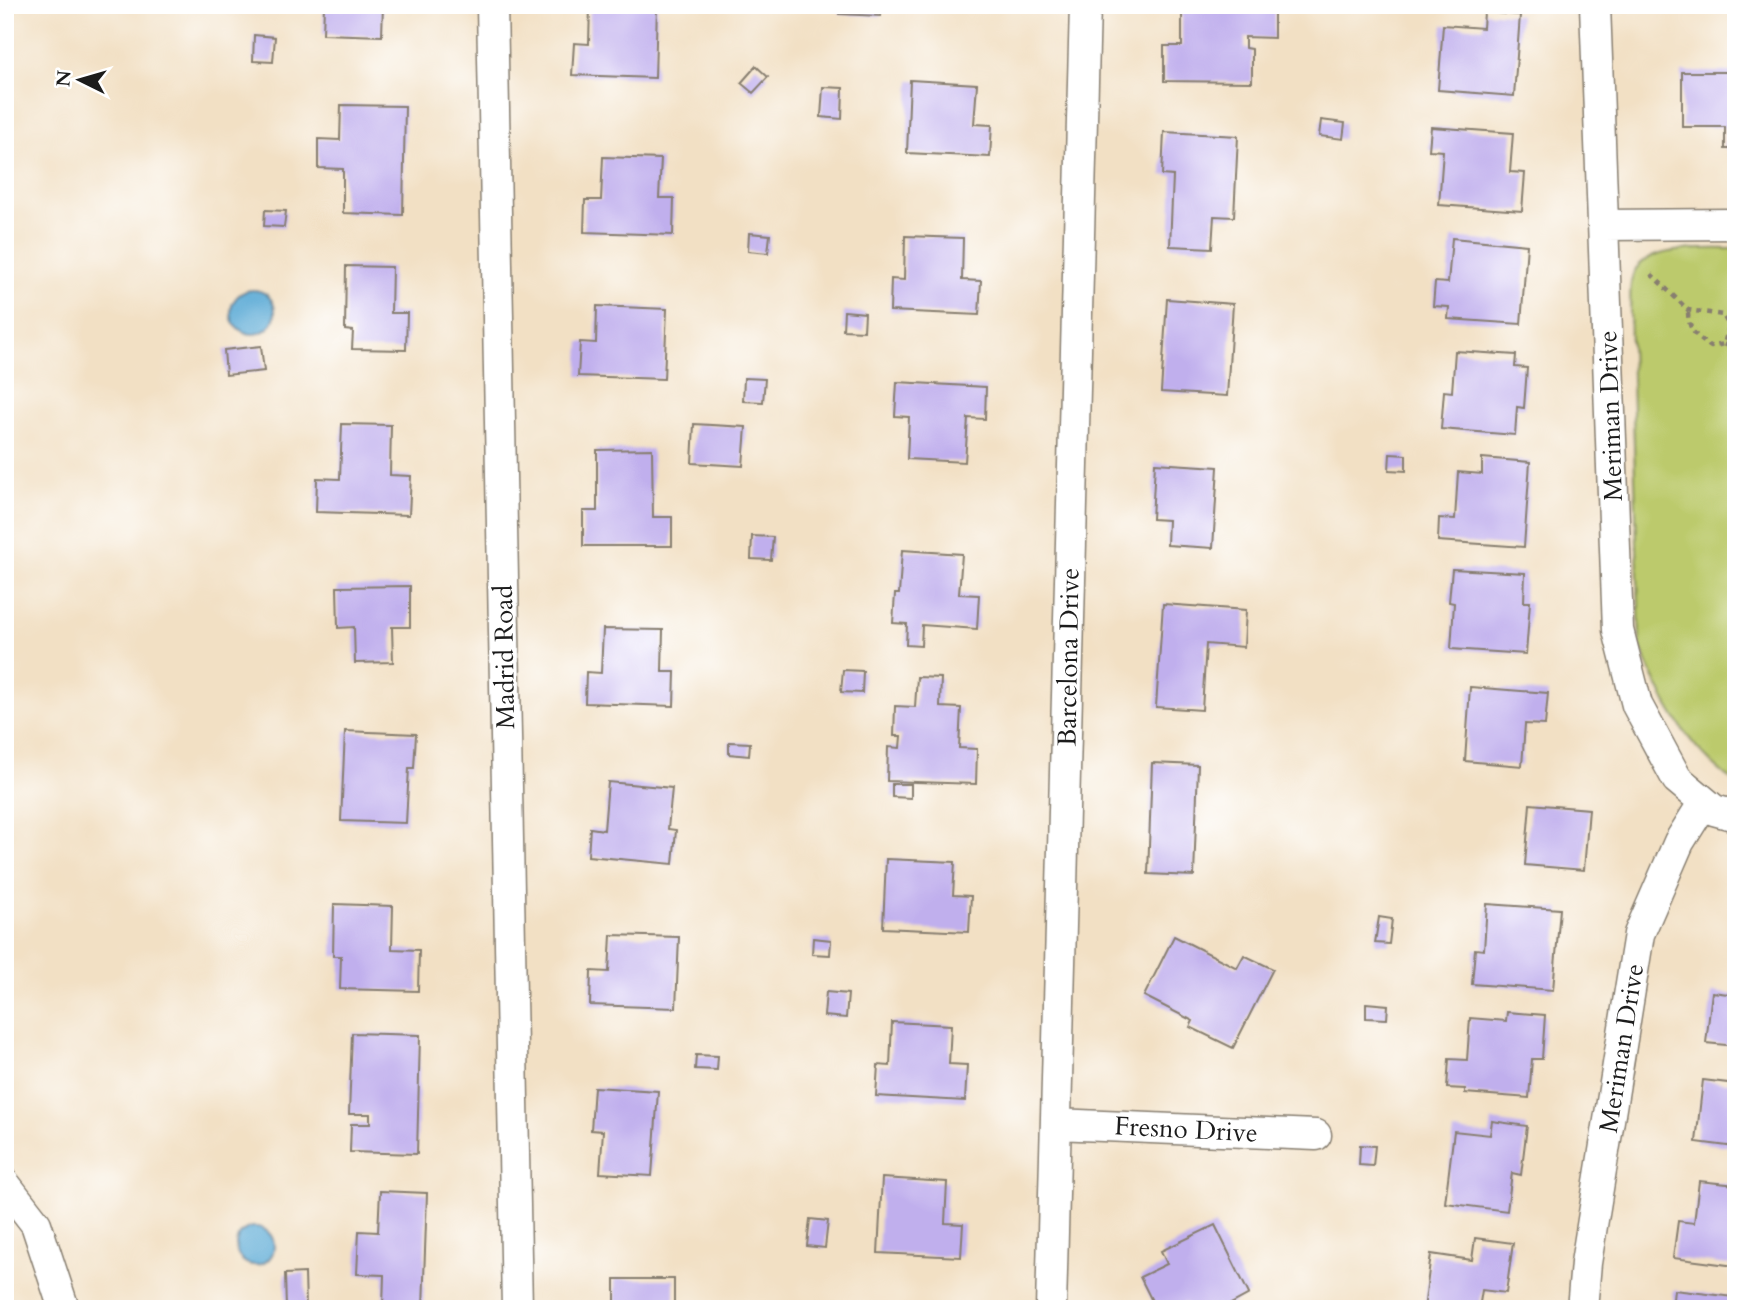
<svg xmlns="http://www.w3.org/2000/svg" width="1741" height="1314" font-family="Cardo,serif">
<style>
.green{fill:#bcca6c;stroke:#6c7344;stroke-width:2}
.water{fill:#5caad5;stroke:#3c6378;stroke-width:2}
.building{fill:#c0afed}
.lines{fill:none;stroke-linecap:round;stroke-linejoin:round}
.street-casing{stroke:#877e70;stroke-width:33}
.path{stroke:#877e70;stroke-width:4.5;stroke-dasharray:5 5;stroke-linecap:butt}
.street{stroke:#fff;stroke-width:30}
.labels{text-anchor:middle;stroke-width:5;stroke-linejoin:round;paint-order:stroke}
.street-label{font-size:26px;fill:#1c1c1c;stroke:#fff}
</style>
<rect width="100%" height="100%" fill="#fff"/>
<filter id="ink" filterUnits="userSpaceOnUse"><feTurbulence type="fractalNoise" baseFrequency=".0143" numOctaves="2"/><feDisplacementMap in="SourceGraphic" scale="14" xChannelSelector="R" yChannelSelector="G"/><feConvolveMatrix kernelMatrix="1 2 1 2 8 2 1 2 1" color-interpolation-filters="sRGB"/></filter>
<filter id="wash" filterUnits="userSpaceOnUse"><feTurbulence type="fractalNoise" baseFrequency=".00686" numOctaves="4" result="noise"/><feDisplacementMap in="SourceGraphic" scale="28" xChannelSelector="R" yChannelSelector="G"/><feGaussianBlur stdDeviation="1.57" result="paint"/><feColorMatrix in="noise" values="0 0 0 0 0 0 0 0 0 0 0 0 0 0 0 0 0 1.4 0 .05"/><feComposite in="paint" operator="in"/></filter>
<g filter="url(#wash)">
<rect width="100%" height="100%" fill="#f2e0c4"/>
<path class="green" d="M1736,249V783C1687,749 1661,699 1640,645L1630,311C1631,300 1629,288 1632,278C1639,244 1710,249 1736,249Z"/>
<path class="water" d="M231 312a22 22 0 1 1 44 0a22 22 0 1 1-44 0Z
M236 1246a19 19 0 1 1 38 0a19 19 0 1 1-38 0Z"/>
<g id="blocks">
<path class="building" d="M324,5H383L382,36L323,34Z
M590,5H657L655,78L572,75L574,43L589,44Z
M839,5H882L881,16L839,14Z
M1182,5H1274V38L1245,37V48L1252,49V82L1164,81V46H1182Z
M1484,12L1520,15L1514,96L1438,90L1443,25L1483,28Z
M254,35L275,37L273,62L253,61Z
M756,66L768,77L753,93L741,83Z
M1682,72H1736V149H1725V127H1682Z
M910,80L977,84L974,124L992,125L990,157L907,153Z
M823,87L843,88L842,119L821,117Z
M341,105L405,106L403,215L343,213V169L318,168V139L340,140Z
M1321,120L1345,123L1343,139L1319,136Z
M1431,127L1513,133L1510,172L1525,173L1522,211L1439,205L1443,151L1429,150Z
M1164,132L1238,136L1234,217L1214,216L1212,248L1170,246L1173,176L1162,175Z
M603,157L661,159L659,198H674L673,235L584,232L585,200H601Z
M265,210L286,211L284,227L264,226Z
M749,233L770,235L768,253L748,251Z
M905,236L963,238L962,280L981,281L979,315L890,311L891,279L904,280Z
M1452,238L1527,245L1521,324L1448,319L1449,307L1433,306L1435,282L1448,283Z
M346,266L392,267L391,313H407L406,350L352,349L353,331L345,330Z
M1167,299L1233,304L1227,396L1161,392Z
M597,306L667,309L664,379L578,376L580,342L596,343Z
M844,311L865,313L864,331L843,330Z
M261,346L264,371L226,375L224,350Z
M1455,351L1516,355L1515,367L1527,368L1524,408L1517,407L1515,435L1441,429L1444,391L1452,392Z
M744,378L765,379L763,402L743,401Z
M897,382L986,387L985,419L968,418L965,462L907,459L909,417L895,416Z
M342,424L391,425L390,475L411,476L409,515L316,512L317,478L340,479Z
M694,424L746,427L743,466L692,463Z
M652,449L653,517H672V546H583V511H597V450Z
M1390,454L1406,455V471L1389,470Z
M1482,458L1530,462L1524,547L1438,541L1439,518L1455,519L1458,472L1482,474Z
M1155,463L1218,467L1213,548L1167,545L1168,520L1152,519Z
M752,536L773,537L771,560L751,559Z
M902,550L962,554L959,594L979,595L977,629L922,625L921,646L906,645L907,624L893,623L895,594H899Z
M1452,569L1525,573L1524,602H1530L1526,654L1451,649L1454,603L1449,602Z
M410,586V627H392L393,662L355,663L354,627L338,628L337,587Z
M1163,604L1246,610L1244,647L1206,644L1202,710L1156,707Z
M603,629L663,630L662,672H675L674,706L585,703L586,672L601,673Z
M843,670L863,671L862,693L841,692Z
M917,677L941,678L940,707L961,708L959,748L977,749L976,784L887,781L888,747L900,748L901,736H894L895,706L915,707Z
M1470,687L1548,693L1545,725L1525,724L1522,766L1465,761Z
M345,731L416,734L414,768H409L406,823L341,821Z
M729,742L750,743L749,756L729,754Z
M1152,763L1198,765L1194,876L1148,874Z
M608,782L672,788L668,829L676,830L673,864L588,856L590,828L604,830Z
M892,784H911V798L892,797Z
M1530,804L1589,809L1584,870L1525,865Z
M886,859L955,862L953,895L971,896L969,932L883,928Z
M334,904L393,906L392,949L419,950L418,991L340,989L341,956H333Z
M1487,904L1560,909L1553,990L1472,984L1475,949L1484,950Z
M1379,917L1392,919L1389,944L1375,943Z
M611,935L679,937L676,1008L590,1005L591,971L609,972Z
M1174,936L1237,968L1244,955L1273,969L1233,1048L1190,1027L1193,1021L1144,996Z
M813,938L831,940L830,955L812,954Z
M826,992L848,994L846,1018L824,1016Z
M1712,992L1736,995V1046L1706,1043Z
M1366,1003L1388,1005L1387,1019L1366,1018Z
M1507,1012L1545,1015L1542,1059H1532L1529,1098L1465,1093V1089L1447,1088L1449,1059L1467,1060L1470,1018L1506,1021Z
M892,1022L951,1025L949,1064L967,1065L965,1101L876,1096L878,1065L890,1066Z
M352,1033L420,1035L417,1154L350,1152L351,1124H370V1114H349Z
M696,1055L718,1056L717,1070L695,1069Z
M1703,1080L1736,1084V1147L1696,1142Z
M594,1087L658,1091L652,1176L600,1173L603,1131L591,1130Z
M1492,1121L1527,1126L1521,1175L1512,1173L1507,1211L1445,1203L1454,1131L1490,1135Z
M1360,1145L1375,1146L1373,1166L1359,1165Z
M882,1178L947,1182L945,1223L963,1224L961,1257L878,1253Z
M1699,1181L1736,1185V1266L1673,1258L1678,1221L1694,1223Z
M380,1191L427,1193L423,1308L383,1307L384,1275L357,1274L359,1231L378,1232Z
M810,1219L828,1221L825,1248L807,1246Z
M1215,1225L1249,1294L1231,1304L1233,1309H1210L1209,1306L1202,1309H1188L1185,1302L1171,1309H1156L1140,1277L1167,1264L1161,1251Z
M1475,1238L1513,1243L1506,1293L1482,1290L1479,1309H1424L1431,1254L1472,1260Z
M305,1273L306,1307L286,1308L285,1274Z
M615,1279H674V1309H615Z
M1674,1290L1734,1297L1732,1309H1672Z"/>
</g>
</g>
<g filter="url(#ink)">
<use href="#blocks" fill-opacity="0" stroke="#877e70" stroke-width="2"/>
<g class="lines">
<g class="street-casing">
<path id="street" d="M492,5L517,1309
M1595,5L1618,630L1637,705L1677,779L1714,810L1736,816
M1603,225L1736,224
M1056,1124L1316,1135
M5,1184L36,1224L64,1309
M1051,1309L1085,5
M1582,1309L1586,1263L1639,934L1679,842L1704,802"/>
</g>
<path class="path" d="M1651,274L1688,310L1723,315L1729,326L1724,344L1711,347C1695,336 1688,330 1688,310
M1724,344L1736,349"/>
<use href="#street" class="street"/>
</g>
</g>
<g class="labels">
<g class="street-label">
<text transform="translate(1610 416) rotate(-92)" y="9">Meriman Drive</text>
<text transform="translate(504 657) rotate(-91)" y="9">Madrid Road</text>
<text transform="translate(1068 657) rotate(-89)" y="9">Barcelona Drive</text>
<text transform="translate(1621 1048) rotate(-81)" y="9">Meriman Drive</text>
<text transform="translate(1186 1129) rotate(3)" y="9">Fresno Drive</text>
</g>
</g>
<rect width="1741" height="1314" fill="none" stroke="#fff" stroke-width="28"/>
<g transform="translate(80 80) rotate(275)" stroke="#ffffff" stroke-width="5" paint-order="stroke">
<path d="M0-5L12 26L0 18L-12 26Z" fill="#1c1c1c"/>
<text y="-10" font-size="19" font-weight="bold" text-anchor="middle" fill="#1c1c1c">N</text>
</g>
</svg>
